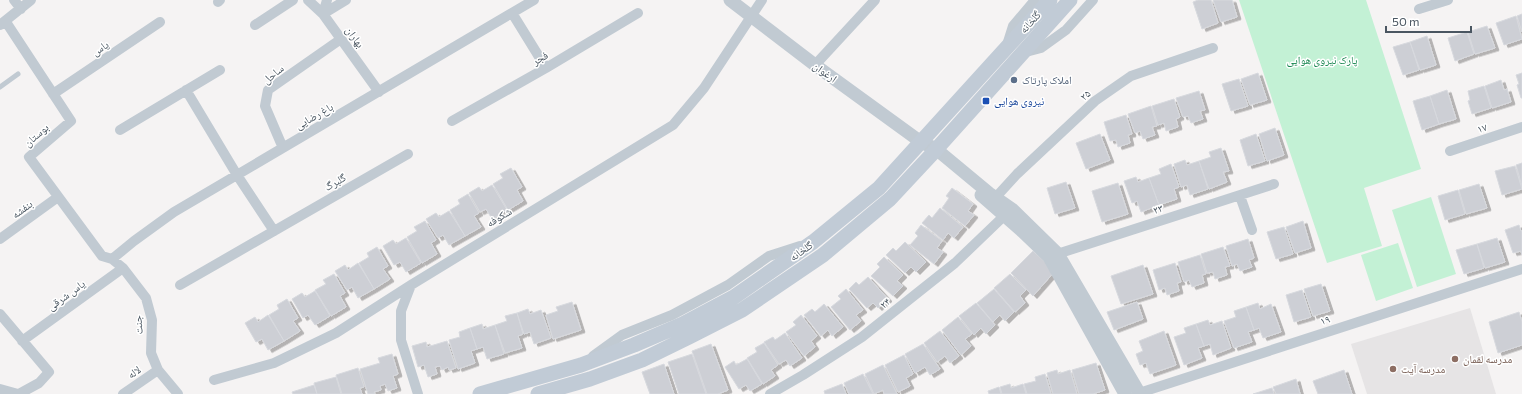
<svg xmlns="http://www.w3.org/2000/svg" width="1522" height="394" font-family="Commissioner,'Noto Naskh Arabic',sans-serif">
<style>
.education{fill:#e6e4e5}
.green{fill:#c3f1d5}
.building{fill:#cdcfd5;stroke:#d7d9de;filter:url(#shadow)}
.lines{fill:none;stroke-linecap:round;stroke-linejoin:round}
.service{stroke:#c1cad2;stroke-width:5}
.minor{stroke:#c1cad2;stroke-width:10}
.tertiary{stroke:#c1cad2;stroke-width:13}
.secondary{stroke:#c1cbd6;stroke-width:15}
.service-dot{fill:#5c6f8a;stroke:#fff;stroke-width:1.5}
.transit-dot{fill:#1a4fb4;stroke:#fff;stroke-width:1.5}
.education-dot{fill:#8d6e63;stroke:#fff;stroke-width:1.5}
.labels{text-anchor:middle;stroke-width:3;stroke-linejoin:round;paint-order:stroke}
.street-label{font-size:11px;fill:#4a5661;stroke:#fff}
.park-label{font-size:11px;fill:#17864f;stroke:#fff}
.service-label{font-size:11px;fill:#4e5e75;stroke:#fff;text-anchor:start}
.transit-label{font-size:11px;fill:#164399;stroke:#fff;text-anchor:start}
.education-label{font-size:11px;fill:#785e54;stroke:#fff;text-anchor:start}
</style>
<defs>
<filter id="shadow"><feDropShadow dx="4" dy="2.5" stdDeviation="0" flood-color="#0004"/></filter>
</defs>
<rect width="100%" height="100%" fill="#f5f3f3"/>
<path class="education" d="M1470,308L1496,394H1367L1351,344Z"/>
<path class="green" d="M1239,0H1366L1421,169L1364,188L1382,246L1327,263Z
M1431,197L1456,274L1417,287L1392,210Z
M1398,243L1413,288L1376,301L1361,255Z"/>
<path class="building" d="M1198,0H1211L1218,23L1202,29L1193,2Z
M1213,0H1232L1237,17L1221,22Z
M1522,14V32L1517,16Z
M1516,16L1522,39L1504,45L1496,23Z
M1487,26L1495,48L1475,54L1468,32Z
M1467,32L1474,54L1455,61L1448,38Z
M1427,36L1436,65L1420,70L1410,42Z
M1410,42L1419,70L1403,75L1393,47Z
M1258,73L1267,100L1250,105L1241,79Z
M1522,73V98H1521L1517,85L1519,84L1516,75Z
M1239,79L1248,106L1231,111L1222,84Z
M1501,80L1504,90L1507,89L1511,102L1492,108L1485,86Z
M1484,86L1491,108L1472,114L1468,101L1470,100L1468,91Z
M1447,90L1456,119L1439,124L1430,96Z
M1199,91L1205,110L1200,111L1203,119L1191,123L1188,116L1183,117L1176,98Z
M1430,96L1439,124L1422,130L1413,101Z
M1174,99L1180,117L1176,119L1178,127L1166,131L1164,123L1158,125L1152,106Z
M1151,106L1157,126L1152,127L1155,135L1143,139L1140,131L1135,133L1128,114Z
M1126,115L1132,134L1128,135L1130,143L1118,147L1116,140L1110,141L1104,122Z
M1275,128L1284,155L1267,161L1259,134Z
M1100,134L1110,160L1086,169L1076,143Z
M1256,134L1265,161L1248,166L1240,140Z
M1221,148L1229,171L1223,172L1227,182L1209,189L1199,161L1211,157L1209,152Z
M1185,160L1187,165L1199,161L1208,189L1190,195L1187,185L1181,187L1174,164Z
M1522,163V186L1516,165Z
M1171,164L1179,187L1174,189L1177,199L1159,205L1149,178L1161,174L1159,169Z
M1515,166L1522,189L1502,195L1495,171Z
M511,168L522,187L517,190L523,201L508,210L493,184L503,178L500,174Z
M1136,177L1138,182L1149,178L1159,205L1141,212L1137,201L1132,203L1124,181Z
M1066,182L1075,208L1055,214L1047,188Z
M1118,183L1128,214L1102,222L1092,191Z
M1479,184L1487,208L1466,214L1459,190Z
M492,185L507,210L492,219L486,209L480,212L469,193L479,187L482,191Z
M952,188L973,204L968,211L974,215L965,226L942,208L949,198L946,196Z
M1458,190L1465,214L1445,220L1438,196Z
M468,194L479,213L474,216L481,227L465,236L450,210L460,204L458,200Z
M940,208L963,227L954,238L948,233L943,240L922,223L929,215L932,218Z
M449,211L465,236L449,245L443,235L438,238L426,219L436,213L439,217Z
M425,221L436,240L431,243L437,254L422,263L407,237L417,231L414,227Z
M1303,221L1311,248L1295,253L1286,227Z
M921,225L942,241L937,248L943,252L934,264L910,245L918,236L915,233Z
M1519,225L1521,231H1522V255L1521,251L1513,253L1505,230Z
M1284,227L1293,254L1276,259L1267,232Z
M406,238L421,263L406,272L400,262L394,265L383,246L393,240L396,244Z
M1497,238L1505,262L1485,268L1477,244Z
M1248,239L1254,258L1249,260L1252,267L1240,271L1237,264L1232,266L1226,246Z
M905,242L926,262L916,272L911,267L905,273L886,255L893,248L896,251Z
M1477,244L1484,268L1464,274L1456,250Z
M377,247L388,266L383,269L390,279L374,289L359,263L369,257L367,253Z
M1223,247L1230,266L1225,267L1227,275L1215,279L1213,272L1207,273L1201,254Z
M1033,251L1055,271L1033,296L1011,273Z
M1200,255L1206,274L1202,275L1204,283L1192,287L1189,280L1184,282L1178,262Z
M884,257L903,275L897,281L903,286L893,296L871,276L880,267L877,264Z
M358,263L374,289L358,298L352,287L347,290L335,271L345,265L348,270Z
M1175,263L1181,282L1177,283L1179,291L1167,295L1165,288L1159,290L1153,270Z
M1143,265L1153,294L1121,304L1111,276Z
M334,274L345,293L340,296L346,307L331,316L315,290L326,284L323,280Z
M1010,274L1026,290L1020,296L1025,303L1015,312L994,288Z
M868,277L888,299L878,308L873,303L867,308L849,289L856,282L859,285Z
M1321,284L1330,311L1313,316L1304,289Z
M846,289L863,310L856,315L861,321L850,330L831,307L841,299L838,296Z
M994,289L1014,312L1005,321L1000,315L993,322L977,303Z
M1302,290L1311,317L1294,322L1286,295Z
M315,291L330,316L315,325L308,315L303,318L292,299L302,293L305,297Z
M287,299L298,318L293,321L300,331L284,341L269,315L279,309L277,305Z
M572,302L581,330L553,339L546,315L558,311L556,307Z
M1137,302L1143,319L1114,330L1107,312Z
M976,303L995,325L986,334L981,328L974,335L959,316Z
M1258,303L1260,309L1271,304L1281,332L1263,338L1259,328L1254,330L1246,307Z
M824,304L843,327L832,336L828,330L821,336L804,315L812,309L815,312Z
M1246,307L1254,330L1248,332L1252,342L1234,348L1224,321L1236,317L1234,311Z
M528,309L530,314L541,310L551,338L534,344L530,332L524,334L517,313Z
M1519,312L1522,322V345L1498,353L1489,322Z
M517,313L523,334L518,336L522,348L505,353L495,325L507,321L505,316Z
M268,315L284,341L268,350L262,339L256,342L245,323L255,317L258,322Z
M801,315L817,336L811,341L815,347L804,356L786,332L796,325L793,322Z
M958,317L972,334L965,339L971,346L961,355L942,330Z
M1208,320L1210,325L1222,321L1231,348L1213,355L1210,344L1204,346L1196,324Z
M482,324L483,329L495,325L504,354L487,359L483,347L477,349L470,328Z
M1196,324L1204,346L1198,348L1202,358L1184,365L1174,337L1186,333L1184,328Z
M470,328L477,349L471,351L475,363L458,369L449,340L460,337L459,332Z
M940,331L959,356L950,363L945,356L937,362L924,343Z
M1164,331L1176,365L1150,374L1146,363L1140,365L1136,354L1143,351L1139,341Z
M785,333L802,358L790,366L786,360L779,364L764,342L773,337L775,340Z
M447,341L456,368L449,370L448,367L442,370L440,366L435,367L437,374L428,377L424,365L418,367L412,346L426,342L427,347Z
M764,343L778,365L771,370L775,376L763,384L747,358L757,352L755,348Z
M711,344L728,390L718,394H707L692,351Z
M923,344L940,369L930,375L925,367L915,373L905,354Z
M392,354L398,374L393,376L397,388L388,391L385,384L380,386L381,390L374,392L375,394H368L360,369L380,363L378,358Z
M692,354L706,394H679L668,362Z
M904,355L913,374L906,378L910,386L898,392L885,365Z
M747,359L762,384L750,391L746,385L739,389L725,367L734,361L736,365Z
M1096,363L1105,390L1093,394H1079L1072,370Z
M664,364L674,394H650L642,372Z
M883,365L897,394H884L883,390L874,394L865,374Z
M358,368L364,387L360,388L362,394H342L336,375Z
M1057,370L1058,374L1070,370L1077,394H1053L1047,373Z
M1344,370L1352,394H1318L1313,381Z
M863,374L873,394H849L844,383Z
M1045,374L1051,394H1027L1024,384L1036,381L1035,377Z
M336,377L341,394H317L314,383Z
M1296,379L1300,394H1276L1273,387Z
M842,384L846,394H825L824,391Z
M1010,384L1011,388L1023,384L1026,394H1002L1000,387Z
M314,385L317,394H293L292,392Z
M999,387L1001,394H989L988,391Z
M1272,388L1274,394H1253Z"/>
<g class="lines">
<path class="service" d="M0,87L18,74"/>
<path class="minor" d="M14,0L21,9
M308,0L323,14L379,92
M218,2L220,0
M1419,9L1448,0
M512,13L546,68
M323,14L346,0
M323,14L327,0
M6,22L71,121L29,157L102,256L112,259L123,268L146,298L152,320L151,353L158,370L178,394
M0,25L31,0
M255,25L293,0
M1007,45L1013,26L1035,0
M1022,53L1041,48L1066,30L1093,0
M815,65L875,0
M186,90L237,175L274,231
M53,94L160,22
M452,121L546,68L638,13
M120,130L220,70
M283,148L265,106L268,90L341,39
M1450,151L1522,127
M1240,196L1252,230
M996,197L1017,174L1095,101L1131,76L1213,48
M0,239L58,197
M1051,256L1274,184
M112,259L134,241L174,212L534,0
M180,285L408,154
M411,285L401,311V340L418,394
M0,314L49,372L39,383L19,394
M22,341L123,268
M593,356L622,335L672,315L728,285L769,256L800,246
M214,380L274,363L336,333L411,285L673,125L704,88L762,0
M0,389L18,394
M123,394L158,370
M770,394L803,375L862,337L955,263L1004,216
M1136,394L1522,269"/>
<path class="tertiary" d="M730,0L815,65L921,142L936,149L989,193L1012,209L1058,254L1140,394
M981,195L1023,232L1049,257L1125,394"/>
<path class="secondary" d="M480,394L581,365L634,345L683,324L734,297L813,242L879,188L1050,0
M538,394L590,379L642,360L689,337L742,310L823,255L890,199L932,154L1070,0"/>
</g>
<circle class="service-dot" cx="1014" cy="80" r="4"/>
<rect class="transit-dot" x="982" y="97" width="8" height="8" rx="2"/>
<g class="education-dot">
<circle cx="1455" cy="359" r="4"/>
<circle cx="1393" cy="369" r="4"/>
</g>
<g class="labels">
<g class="street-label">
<text transform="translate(1030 22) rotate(-48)" y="4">گلخانه</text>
<text transform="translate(355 37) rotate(54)" y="4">بهاران</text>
<text transform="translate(100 48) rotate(-34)" y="4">یاس</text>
<text transform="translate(540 58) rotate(-30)" y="4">فجر</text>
<text transform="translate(825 72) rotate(36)" y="4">ارغوان</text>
<text transform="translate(273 74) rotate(-39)" y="4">ساحل</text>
<text transform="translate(1085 95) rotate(-41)" y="4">۲۵</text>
<text transform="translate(314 116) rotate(-30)" y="4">باغ رضایی</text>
<text transform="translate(1482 128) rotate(-18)" y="4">۱۷</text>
<text transform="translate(36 135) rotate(-41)" y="4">بوستان</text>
<text transform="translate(335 182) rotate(-30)" y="4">گلبرگ</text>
<text transform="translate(22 209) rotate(-36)" y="4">بنفشه</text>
<text transform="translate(1158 209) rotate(-18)" y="4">۲۳</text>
<text transform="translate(499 217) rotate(-31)" y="4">شکوفه</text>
<text transform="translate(801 251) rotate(-35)" y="4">گلخانه</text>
<text transform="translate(66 295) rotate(-36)" y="4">یاس شرقی</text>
<text transform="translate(885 303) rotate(-39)" y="4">۲۴</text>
<text transform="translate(1325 320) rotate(-18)" y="4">۱۹</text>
<text transform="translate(138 325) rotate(-94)" y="4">جنت</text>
<text transform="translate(134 372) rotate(-34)" y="4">لاله</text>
</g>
<g class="park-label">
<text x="1322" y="64">پارک نیروی هوایی</text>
</g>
<g class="service-label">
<text x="1022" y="84">املاک پارتاک</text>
</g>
<g class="transit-label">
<text x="994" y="105">نیروی هوایی</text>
</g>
<g class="education-label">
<text x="1463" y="363">مدرسه لقمان</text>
<text x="1401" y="373">مدرسه آیت</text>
</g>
</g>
<path d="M1386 26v6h85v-6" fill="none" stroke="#4a5661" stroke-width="2"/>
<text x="1392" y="26" font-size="12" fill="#4a5661" stroke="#ffffff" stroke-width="3" paint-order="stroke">50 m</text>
</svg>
